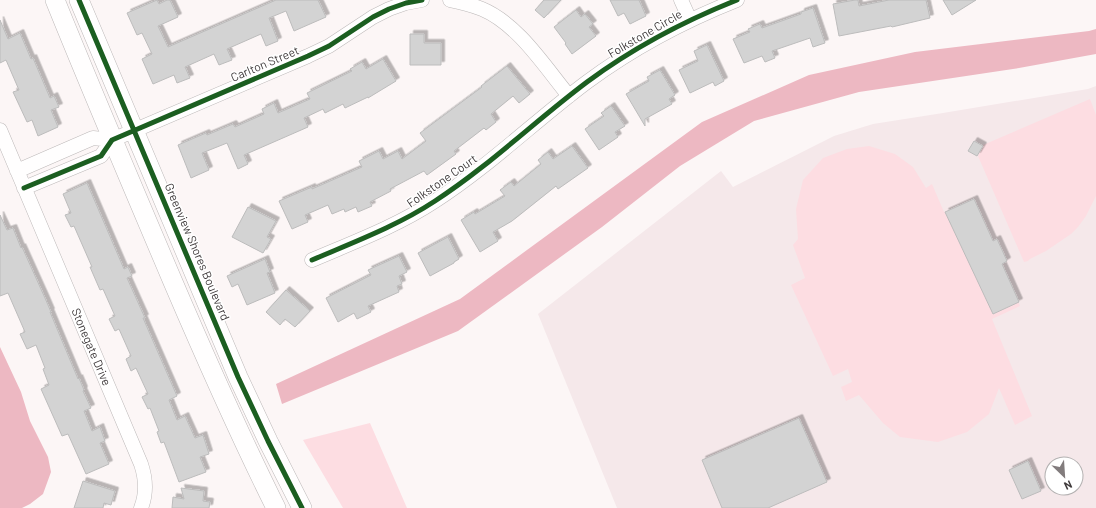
<svg xmlns="http://www.w3.org/2000/svg" width="1096" height="508" font-family="Barlow,sans-serif">
<style>
.built{fill:#f5e8ea;fill-rule:evenodd}
.green{fill:#fddde2}
.water{fill:#edb8c2}
.building{fill:#d3d3d3;stroke:#bcbcbc;filter:url(#shadow)}
.lines{fill:none;stroke-linecap:round;stroke-linejoin:round}
.street-casing{stroke:#bdb9b9;stroke-width:15}
.secondary-casing{stroke:#bdb9b9;stroke-width:20}
.street{stroke:#fffefe;stroke-width:14}
.secondary{stroke:#fffefe;stroke-width:19}
.cycleway-casing{stroke:#fff;stroke-width:8}
.cycleway{stroke:#1b5e20;stroke-width:5}
.labels{text-anchor:middle;stroke-width:3;stroke-linejoin:round;paint-order:stroke}
.street-label{font-size:12px;fill:#403b3c;stroke:#fff}
</style>
<defs>
<filter id="shadow"><feDropShadow dx="3.5" dy="-3.5" stdDeviation="0" flood-color="#0004"/></filter>
</defs>
<rect width="100%" height="100%" fill="#fcf6f6"/>
<path class="built" d="M1096,86V508H617L538,314L721,171L733,187L834,136L873,124L943,113L1088,89ZM1052,464H1076V488H1052Z"/>
<path class="green" d="M1090,99L1096,115V196L1086,216L1078,227L1071,234L1046,251L1030,259L1028,261L1024,262L978,156L983,145Z
M869,146L895,154L913,167L926,188L932,184L944,212L974,200L1020,306L992,319L1032,416L1015,425L999,388L989,414L967,432L938,442L900,437L883,423L859,395L846,401L841,387L852,382L848,369L833,376L791,285L805,278L793,245L798,239L796,209L803,180L823,158L847,149Z
M370,423L407,508H343L303,440Z"/>
<path class="water" d="M1096,29V54L1019,68L859,92L754,121L680,166L602,227L458,331L282,404L276,384L460,299L702,122L809,75L915,52L1089,31Z
M0,347L21,392L30,421L48,457L51,472L43,494L30,504L22,508H0Z"/>
<path class="building" d="M157,0L159,4L167,0H170L178,17L158,26L168,47L276,0H318L326,17L294,31L286,11L269,18L278,41L266,46L261,34L227,49L232,60L219,65L214,54L185,67L190,78L177,83L174,75L153,84L142,59L152,54L142,33L137,35L127,13Z
M544,0H561L544,18L535,10Z
M610,0H639L646,16L630,24L624,13L618,16Z
M855,0H858L859,6L889,0H926L930,18L892,27L891,26L839,36L833,4Z
M943,0H976L952,15Z
M813,8L825,43L813,47L810,38L772,51L775,58L765,62L762,56L744,63L733,39L750,32L748,29L760,24L762,28L801,14V12Z
M576,10L581,17L585,14L593,24L589,27L596,36L572,54L565,44L566,43L554,27Z
M0,20L8,39L20,33L31,59L33,58L50,98L54,96L59,107L51,110L58,127L38,136L32,120L27,122L13,92L19,90L6,60L0,63Z
M410,34H424V43H441V65H410Z
M707,45L724,81L715,86L713,82L690,93L679,70L698,61L694,51Z
M383,59L396,81L368,98V97L345,108L343,104L325,113L323,109L304,118L308,127L244,155L248,164L238,169L227,143L202,153L209,170L191,178L178,145L206,133L207,135L233,124L235,127L264,114L262,109L274,103L278,113L310,99L307,93L352,71L350,69L362,62L366,69Z
M507,66L530,94L519,103L513,96L491,114L496,122L486,130L484,128L454,151L456,154L427,175L424,171L390,189L391,191L370,202L372,206L358,212L356,207L345,212L344,209L332,214L328,205L305,215L308,222L292,229L279,201L312,187V189L362,167L359,161L379,151L383,159L398,151L402,159L426,141L420,133L482,87L481,86Z
M660,70L675,95L669,99L672,104L645,119V126L626,94L649,81L647,77Z
M611,106L625,126L615,132L618,137L599,150L585,129L604,116L601,113Z
M974,141L983,146L977,156L968,151Z
M572,146L588,168L558,189L556,186L512,221L493,232L498,241L480,252L461,220L474,212L475,214L505,196L500,190L511,182L514,186L541,164L538,160L548,152L553,159Z
M87,183L124,269L128,267L132,276L127,278L145,318H143L177,396L169,400L177,420L185,416L195,438L203,435L209,454L200,457L206,472L179,482L164,442L161,443L157,432L159,431L150,408L148,409L142,397L148,394L136,368L131,371L126,359L131,356L119,329L115,331L109,319L115,316L103,289L100,290L90,267H92L74,226L71,227L65,215L71,213L63,194Z
M974,199L993,241L997,239L1007,261L1002,264L1019,302L993,314L945,212Z
M248,207L276,221L267,237L271,239L263,253L232,237Z
M0,215L7,230L13,228L21,248L22,247L45,298L51,312H50L78,379L79,378L84,390L83,391L91,408L84,411L92,431L100,427L105,441L100,443L109,464L86,474L68,434L62,436L41,389L49,385L43,369L45,368L36,345L27,349L20,334L25,332L8,293L0,296Z
M448,237L459,259L454,262V263L430,276L418,253Z
M399,256L407,272L399,276L402,284L397,286L399,292L368,306L371,312L357,319L354,313L338,322L326,298L371,275L368,270Z
M265,259L270,272L267,273L275,293L247,305L238,284L232,287L227,276Z
M286,290L310,311L295,327L285,319L280,325L266,312Z
M799,418L827,482L768,508H722L702,460Z
M1028,461L1041,491L1022,499L1009,470Z
M83,481L115,491L111,505L104,503L103,508H74Z
M181,488L204,491L203,501L210,502L209,508H172L173,497L184,499Z"/>
<g class="lines">
<g class="street-casing">
<path id="street" d="M450,0C461,2 472,5 482,9C518,24 545,67 569,96
M681,0L690,20
M0,130L141,464C146,479 147,493 141,508
M17,171L93,138L112,140
M24,188L101,156L112,140L308,56L329,46L373,17L389,9L406,3L422,0
M312,260C354,242 397,226 435,201C489,166 535,121 587,82C633,48 684,21 737,0"/>
</g>
<g class="secondary-casing">
<path id="secondary" d="M55,0C93,94 133,188 173,282C206,359 239,434 276,508
M79,0L238,377L268,441L302,508"/>
</g>
<use href="#street" class="street"/>
<use href="#secondary" class="secondary"/>
<g class="cycleway-casing">
<path id="cycleway" d="M79,0L238,377L268,441L302,508
M24,188L101,156L112,140L308,56L329,46L373,17L389,9L406,3L422,0
M312,260C354,242 397,226 435,201C489,166 535,121 587,82C633,48 684,21 737,0"/>
</g>
<use href="#cycleway" class="cycleway"/>
</g>
<g class="labels">
<g class="street-label">
<text transform="translate(645 34) rotate(-30)" y="4">Folkstone Circle</text>
<text transform="translate(265 64) rotate(-23)" y="4">Carlton Street</text>
<text transform="translate(442 181) rotate(-35)" y="4">Folkstone Court</text>
<text transform="translate(197 252) rotate(67)" y="4">Greenview Shores Boulevard</text>
<text transform="translate(91 347) rotate(67)" y="4">Stonegate Drive</text>
</g>
</g>
<g transform="translate(1064 476) rotate(155)"><circle r="19" fill="#ffffff" stroke="#b3b1b1"/>
<path d="M0-3L7 15L0 10L-7 15Z" fill="#827c7d"/>
<text y="-6" font-size="11" font-weight="bold" text-anchor="middle" fill="#403b3c">N</text>
</g>
</svg>
